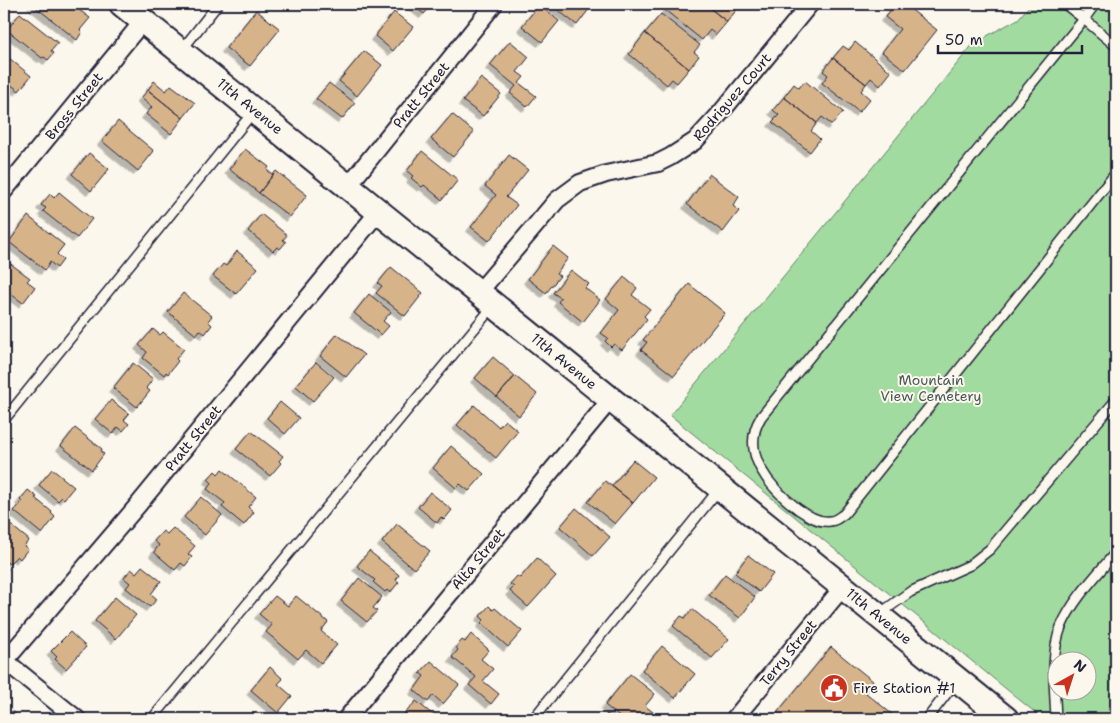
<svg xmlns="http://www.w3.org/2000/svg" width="1120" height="723" font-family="'Shantell Sans',sans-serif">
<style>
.green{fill:#a2db9f;stroke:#627e6d;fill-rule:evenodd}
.building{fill:#d7b389;stroke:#22223b;filter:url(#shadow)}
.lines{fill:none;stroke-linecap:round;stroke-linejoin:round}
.lane-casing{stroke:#22223b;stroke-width:12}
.street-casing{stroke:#22223b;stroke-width:20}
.secondary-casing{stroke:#22223b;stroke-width:28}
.lane{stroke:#fbf7ec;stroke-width:9}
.street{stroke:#fbf7ec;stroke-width:16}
.secondary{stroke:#fbf7ec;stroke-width:24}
.labels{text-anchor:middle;stroke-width:4;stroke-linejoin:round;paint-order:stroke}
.street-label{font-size:14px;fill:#22223b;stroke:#fbf7ec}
.park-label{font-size:14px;fill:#485a59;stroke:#fbf7ec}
.poi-label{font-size:14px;fill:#22223b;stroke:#fbf7ec;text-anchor:start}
</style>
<defs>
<filter id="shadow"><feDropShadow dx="-4.5" dy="4.5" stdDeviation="0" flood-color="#0004"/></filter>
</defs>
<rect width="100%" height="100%" fill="#fbf7ec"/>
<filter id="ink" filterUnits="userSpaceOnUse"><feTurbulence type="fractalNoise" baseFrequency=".02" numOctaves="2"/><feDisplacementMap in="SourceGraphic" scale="10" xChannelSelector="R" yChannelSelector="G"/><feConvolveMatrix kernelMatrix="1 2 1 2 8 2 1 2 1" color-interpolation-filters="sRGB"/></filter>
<g filter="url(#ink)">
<path class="green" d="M1031,4H1116V719H1043L670,415L974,43L1018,19ZM1058,660H1088V690H1058Z"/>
<path class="building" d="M32,4H71L90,18L80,30L82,32L77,40Z
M411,4H433L424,14Z
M550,4H593L577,25Z
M670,4H705L727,22L716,35L710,30L702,40L665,10Z
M705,4H733L738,8L727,22Z
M896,4H904L937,30L905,70L882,52L900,29L885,17Z
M539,5L559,21L542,42L522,26Z
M256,10L280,29L250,66L226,48Z
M394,12L413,27L393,51L375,36Z
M20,13L58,43L51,51L54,53L48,60L44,57L42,58L7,30Z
M661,14L700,45L694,52L699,56L689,69L645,33Z
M645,33L689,69L677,83L672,79L667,85L629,54Z
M510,41L529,57L517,72L524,77L519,83L536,96L527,107L510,93L516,86L490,65Z
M855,42L891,72L880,86L871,78L866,84L833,58L843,46L849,50Z
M364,51L382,65L357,96L339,81Z
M4,54L31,76L19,91L4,79Z
M833,58L866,84L861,91L870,99L859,112L822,83L828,75L823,71Z
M481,78L501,94L483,116L463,101Z
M154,81L166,91L171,85L195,103L183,118L148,90Z
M805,81L843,112L832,125L822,117L817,123L784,97L794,84L799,88Z
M329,83L355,103L342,119L316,99Z
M148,90L183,118L171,134L146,114L152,107L141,98Z
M784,97L817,123L811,131L820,139L810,152L772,122L779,115L773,110Z
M452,114L474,132L453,157L431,139Z
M118,121L154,151L138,171L102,141Z
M245,149L269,167L267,170L273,175L259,193L229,169Z
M422,151L458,180L442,200L424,185L422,187L411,178L413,176L407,171Z
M89,153L109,169L91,191L72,174Z
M509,155L528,170L506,197L517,205L489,241L471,227L496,195L485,186Z
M276,171L307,195L290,217L259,193Z
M709,174L739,197L733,206L739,211L723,232L687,204Z
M59,192L92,219L77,238L43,211L46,208L41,205L50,194L54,198Z
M261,214L287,235L283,240L286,242L280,249L277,247L273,251L248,231Z
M28,216L64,245L57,254L63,260L57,268L50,262L45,270L9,242Z
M553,246L568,258L556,274L560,276L546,293L528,279Z
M237,251L258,268L236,294L213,276L223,264L226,266Z
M4,259L30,278L27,281L35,287L23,303L4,289Z
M391,267L423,293L405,316L376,293L382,286L378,283Z
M571,270L589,284L585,288L600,300L583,322L558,302L561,298L553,293Z
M624,277L637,288L632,295L650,309L644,316L647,319L622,350L614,344L611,347L605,341L608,338L601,333L619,310L606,299Z
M689,284L725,313L674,376L641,350L647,342L643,340Z
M183,293L212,316L208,321L212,325L205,334L200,330L196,335L168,312Z
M369,294L391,312L383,321L389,326L381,335L354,313Z
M153,329L160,335L163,332L184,349L176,359L178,361L168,374L166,372L164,375L143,358L147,352L139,345Z
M337,334L364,355L346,377L320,356Z
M493,357L515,376L497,397L475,378Z
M316,362L334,377L313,401L296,386Z
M133,363L153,379L146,388L150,391L137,407L113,388Z
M515,376L537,394L519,416L497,397Z
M111,400L129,414L124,420L129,424L123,431L118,427L113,434L95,419Z
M280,402L299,418L285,434L267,418Z
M474,405L499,427L505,420L518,431L496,458L457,425Z
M75,428L102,449L101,452L104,454L92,470L61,446Z
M251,431L283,456L279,461L281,463L270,476L236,449Z
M451,446L484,474L469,491L460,484L456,488L433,468Z
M633,460L654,477L633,503L612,486Z
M52,469L74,487L64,499L62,497L58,501L39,485Z
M222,469L256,497L248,507L254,512L244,525L222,507L225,503L207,489L212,483L208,479L215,471L218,474Z
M605,481L633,503L615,524L588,502Z
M28,490L37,497L35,498L52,512L51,513L55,517L42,534L14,511L22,502L20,500Z
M430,492L452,510L444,520L441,517L437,523L418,507Z
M201,497L222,515L205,535L184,517Z
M576,508L610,537L593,556L560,527Z
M7,522L29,540L24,546L28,549L20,559L17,556L9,564L4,560V526Z
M397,524L430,551L414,569L382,542Z
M173,528L195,546L188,554L192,557L185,566L181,563L175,570L154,552L159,545L154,541L163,531L167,534Z
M369,551L399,575L396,580L399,582L390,593L387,590L385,592L373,582L375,580L357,566Z
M748,555L773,574L759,592L735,573Z
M537,558L556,576L528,607L510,591L514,587L510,584L517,576L520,578Z
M4,566L8,569L4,574L6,575L4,579Z
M142,566L161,581L151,594L157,599L150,607L126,588L130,583L124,578L131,569L136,573Z
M725,574L755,597L740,618L709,595Z
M359,578L382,597L373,608L377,611L367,622L341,601Z
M275,596L288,606L296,596L328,622L321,631L337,645L321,663L306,650L298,659L266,632L272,625L259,614Z
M115,597L136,615L116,639L95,621Z
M489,606L493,610L495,608L522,631L508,647L481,623L484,620L480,616Z
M692,609L729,639L712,658L673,626L681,616L685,618Z
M70,632L86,647L66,669L55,659L57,657L51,651Z
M471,634L489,650L481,659L493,669L483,681L499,694L491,704L469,685L476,677L452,657L458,650L456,647L462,640L465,642Z
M662,646L695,674L675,698L642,670Z
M831,647L874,682L866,693L898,719H772Z
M431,661L459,685L443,704L433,695L428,702L414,690L424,676L420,673Z
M270,667L283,679L278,684L292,696L278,713L251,690Z
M630,674L655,694L645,706L657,715L653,719H622L605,705Z
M416,701L438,719H400Z
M12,711L22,719H4V714L7,717Z
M607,714L614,719H602Z"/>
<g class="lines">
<g class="lane-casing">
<path id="lane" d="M1065,4L1084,19L1095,4
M1116,46L1084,19L761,417C739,453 770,488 798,509C807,515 819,523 830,521C836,521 839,517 844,514L1116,173
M181,51L218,4
M4,420L254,111
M878,615L910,592L970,565L990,549L1116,400
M152,719L494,305
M533,719L720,488
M927,719L957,680
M1056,719C1055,690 1050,655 1061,627C1073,599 1097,575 1116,552"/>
</g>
<g class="street-casing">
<path id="street" d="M348,186L494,4
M4,191L143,21
M479,292L557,200L580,183L606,174L658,163L670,157L695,141L718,116L810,4
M4,660L77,719
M4,662L138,505L379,211
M346,719L611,399
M734,719L843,587"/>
</g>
<g class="secondary-casing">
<path id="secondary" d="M122,4L1006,719"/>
</g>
<use href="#lane" class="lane"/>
<use href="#street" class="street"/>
<use href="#secondary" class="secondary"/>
</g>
</g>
<defs>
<g id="civic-disc" transform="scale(1.4375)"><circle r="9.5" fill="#c8321e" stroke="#fbf7ec"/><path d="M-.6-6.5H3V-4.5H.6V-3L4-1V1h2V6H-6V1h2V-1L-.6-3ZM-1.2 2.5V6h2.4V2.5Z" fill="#fff"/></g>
</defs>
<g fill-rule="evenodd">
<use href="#civic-disc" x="834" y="688"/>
</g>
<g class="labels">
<g class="street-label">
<text transform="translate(421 95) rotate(-51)" y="5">Pratt Street</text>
<text transform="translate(732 97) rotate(-49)" y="5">Rodriguez Court</text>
<text transform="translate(74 106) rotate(-51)" y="5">Bross Street</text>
<text transform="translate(250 106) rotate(39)" y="5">11th Avenue</text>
<text transform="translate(564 361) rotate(39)" y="5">11th Avenue</text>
<text transform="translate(193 438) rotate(-51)" y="5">Pratt Street</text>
<text transform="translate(478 559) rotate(-50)" y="5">Alta Street</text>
<text transform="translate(879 616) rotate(39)" y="5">11th Avenue</text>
<text transform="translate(788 653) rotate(-51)" y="5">Terry Street</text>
</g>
<g class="park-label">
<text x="931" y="385">Mountain<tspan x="931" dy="16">View Cemetery</tspan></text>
</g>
<g class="poi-label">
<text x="853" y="693">Fire Station #1</text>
</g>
</g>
<rect width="1120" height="723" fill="none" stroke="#fbf7ec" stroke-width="20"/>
<rect x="10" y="10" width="1100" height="703" fill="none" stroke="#22223b" stroke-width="2" filter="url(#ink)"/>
<g transform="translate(1072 676) rotate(39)"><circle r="24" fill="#fbf7ec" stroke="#a4a2a5"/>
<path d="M0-4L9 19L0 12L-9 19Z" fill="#c8321e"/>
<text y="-8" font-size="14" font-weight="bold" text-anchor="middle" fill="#22223b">N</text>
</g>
<path d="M938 45v8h144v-8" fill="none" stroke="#22223b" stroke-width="2.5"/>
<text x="945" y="45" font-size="15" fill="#22223b" stroke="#fbf7ec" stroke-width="4" paint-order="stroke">50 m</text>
</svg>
